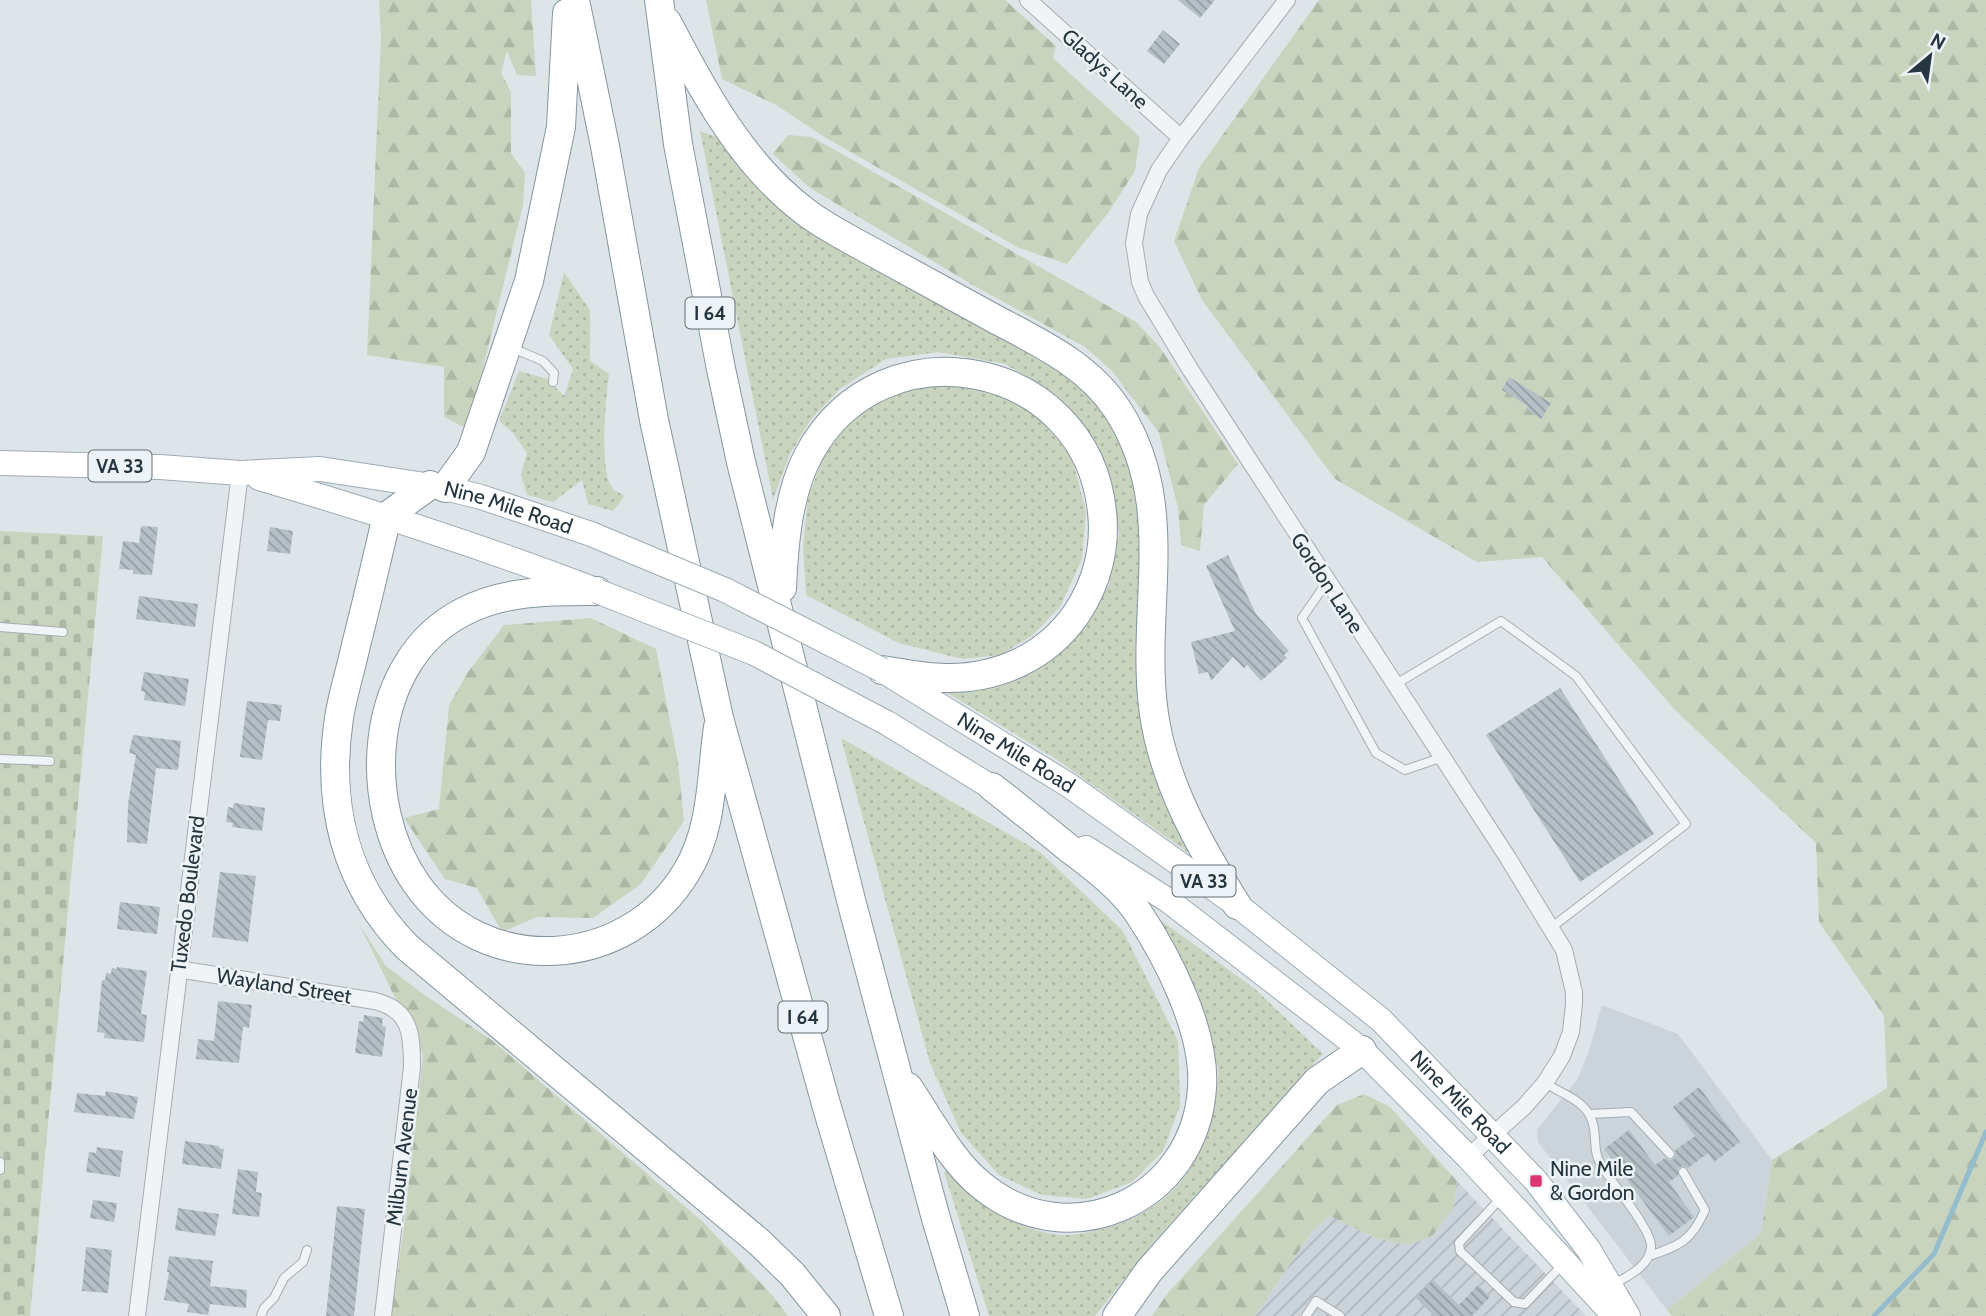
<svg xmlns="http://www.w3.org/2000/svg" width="1986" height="1316" font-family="Cabin,sans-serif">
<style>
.built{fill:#cbd4db}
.industrial{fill:url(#industrial-furrows)}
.grass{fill:url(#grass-dots)}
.forest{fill:url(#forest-firs)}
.cemetery{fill:url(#cemetery-stones)}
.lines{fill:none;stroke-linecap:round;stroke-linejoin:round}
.stream{stroke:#94bccd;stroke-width:5}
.building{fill:url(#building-back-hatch)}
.lane-casing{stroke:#a3adb3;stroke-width:10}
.street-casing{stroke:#a3adb3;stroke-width:18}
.primary-casing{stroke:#9cacb6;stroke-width:26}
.highway-casing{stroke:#8396a1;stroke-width:30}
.lane{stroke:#f1f4f7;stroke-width:8}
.street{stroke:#f1f4f7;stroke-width:16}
.primary{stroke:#fff;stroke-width:24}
.highway{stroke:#fff;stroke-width:28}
.primary-bridge-casing{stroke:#9cacb6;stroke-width:26;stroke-linecap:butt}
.primary-bridge{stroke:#fff;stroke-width:24}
.poi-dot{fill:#dc3572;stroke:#edf3f6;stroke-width:2.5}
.labels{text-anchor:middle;stroke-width:5;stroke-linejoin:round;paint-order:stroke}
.shield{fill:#edf3f6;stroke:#616f77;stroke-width:2}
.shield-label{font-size:19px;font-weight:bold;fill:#253641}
.street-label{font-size:21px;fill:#253641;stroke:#edf3f6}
.poi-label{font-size:21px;fill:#253641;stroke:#edf3f6;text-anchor:start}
</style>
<defs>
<pattern id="industrial-furrows" width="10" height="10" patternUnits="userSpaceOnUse" patternTransform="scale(1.75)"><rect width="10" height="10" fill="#cbd4db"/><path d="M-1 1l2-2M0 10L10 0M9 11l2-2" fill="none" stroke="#aeb7bd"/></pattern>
<pattern id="grass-dots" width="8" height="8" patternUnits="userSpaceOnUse" patternTransform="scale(1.75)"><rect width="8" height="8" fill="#c8d4be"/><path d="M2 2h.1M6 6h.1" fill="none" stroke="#acb7a4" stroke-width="1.8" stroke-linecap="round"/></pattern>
<pattern id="forest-firs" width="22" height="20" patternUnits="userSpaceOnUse" patternTransform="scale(1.75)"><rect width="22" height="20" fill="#c8d4be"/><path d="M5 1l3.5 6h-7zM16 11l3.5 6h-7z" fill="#acb7a4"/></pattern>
<pattern id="cemetery-stones" width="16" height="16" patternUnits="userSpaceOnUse" patternTransform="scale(1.75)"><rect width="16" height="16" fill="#c8d4be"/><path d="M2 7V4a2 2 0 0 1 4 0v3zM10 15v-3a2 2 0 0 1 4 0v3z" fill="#acb7a4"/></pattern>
<pattern id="building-back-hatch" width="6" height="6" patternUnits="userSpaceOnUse" patternTransform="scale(1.75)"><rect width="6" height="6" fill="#b4bfc6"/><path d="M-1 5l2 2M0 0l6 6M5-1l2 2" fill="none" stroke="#929ca2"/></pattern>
</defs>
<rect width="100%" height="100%" fill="#dee5e9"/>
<path class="built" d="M1602,1005L1678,1034L1772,1160L1761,1233L1667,1310L1538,1142L1537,1130L1578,1078L1589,1051Z"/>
<path class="industrial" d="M1457,1181L1586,1316H1255L1313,1230L1330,1216L1375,1238L1408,1245L1433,1235L1453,1209Z"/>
<path class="grass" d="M700,131L719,138L748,177L776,205L807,229L843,252L1049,361C1059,368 1071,375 1080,384C1112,415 1126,455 1138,497L1189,853L1053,757L941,689L996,685L1031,673L1058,655L1083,630L1109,584L1119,533L1111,485L1083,424L1039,384L1005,364L939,352L886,359L840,389L811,419L790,454L773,499Z
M564,272L590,310V361L609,374C606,399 599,465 611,486C614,491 620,493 625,496L613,511L588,504L582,480L553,502L527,495L521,474L527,453L513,433L499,421L519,371L547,379L564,396L573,369L549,335Z
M943,383L997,392L1038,415L1072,458L1086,511L1082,559L1060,607L1033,635L1000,655L962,659L899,643L806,595L803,546L808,498L828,444L862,410L900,391Z
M841,738L1040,852L1123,931L1178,1041L1180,1106L1163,1151L1132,1182L1087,1199L1042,1195L999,1175L961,1133L930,1063Z
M1159,919L1255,989L1323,1054L1153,1243L1095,1316H989L944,1172L951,1169C981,1203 1005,1225 1052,1234C1067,1237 1085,1233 1099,1230C1167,1214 1205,1167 1215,1099C1216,1091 1219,1081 1218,1073C1218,1066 1215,1059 1213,1052C1201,1006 1174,965 1159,919Z"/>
<path class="forest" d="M379,0H531L536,76L517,75L507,51L501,73L511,92V153L525,173L523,205L468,429L444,417V367L367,355L381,38Z
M706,0H1005L1056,46L1053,58L1140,137L1135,171L1108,213L1067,264L1019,248L826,138L776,105L722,79Z
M1319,0H1986V1316H1672L1667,1310L1761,1233L1772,1160L1887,1088L1884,1016L1819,922L1816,843L1675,710L1542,557L1477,562L1335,479L1202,300L1174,241L1199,168Z
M788,135L812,137L1136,322L1159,346L1238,464L1204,505L1200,551L1181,545L1178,508L1159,433L1112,371L1085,347L978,288L810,188L773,154Z
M591,618L656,649L678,762L684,821L641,884L593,918L537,917L502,932L477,888L445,879L404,818L439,809L449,705L468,672L504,625Z
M359,924L386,966L426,996L493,1041L702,1221L772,1295L788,1316H391L404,1226L423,1055Z
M1364,1094L1390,1107L1457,1181L1453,1209L1433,1235L1408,1245L1375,1238L1330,1216L1313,1230L1255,1316H1152L1167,1294L1337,1105Z"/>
<path class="cemetery" d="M0,531L103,536L30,1316H0Z"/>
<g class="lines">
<path class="stream" d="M1874,1316L1934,1254L1986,1132"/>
</g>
<path class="building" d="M1178,0H1215L1200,18Z
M1163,30L1180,44L1164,64L1147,51Z
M1509,377L1551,403L1541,419L1526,409L1528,406L1502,390Z
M141,526L158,527L152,575L133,574V570L119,569L123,541L139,543Z
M270,527L293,531L290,554L267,551Z
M1228,555L1256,614L1289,651L1284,655L1287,658L1261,681L1247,665L1244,668L1233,657L1211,681L1208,672L1199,674L1191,642L1235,631L1206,566Z
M139,596L198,604L195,627L136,619Z
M144,672L189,679L185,706L144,700L145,692L141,691Z
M1560,688L1654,834L1580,882L1486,735Z
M247,701L282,705L280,721L268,720L262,760L240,757Z
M133,735L181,741L178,770L156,768L147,844L127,842L128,804L136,755L129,753Z
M234,803L265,808L262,831L232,827L233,823L226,822L228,807L233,808Z
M220,872L256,876L248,942L212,937Z
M120,902L160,907L157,934L117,929Z
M117,967L147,971L141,1014L147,1015L144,1042L104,1038L105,1033L97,1032L102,980H105L106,973L111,974L112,968L117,969Z
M218,1001L252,1005L249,1028L243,1027L239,1063L196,1059L198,1039L214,1041Z
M364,1015L383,1018L382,1026L386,1027L382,1057L355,1053L359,1021L363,1022Z
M1699,1087L1740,1142L1714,1162L1708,1153L1688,1168L1682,1166L1678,1168V1176L1669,1182L1694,1217L1669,1236L1604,1149L1629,1130L1655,1165L1665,1158L1669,1160L1674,1159L1676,1155L1675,1150L1695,1136L1673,1107Z
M106,1091L138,1097L134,1119L74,1112L77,1093L105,1096Z
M185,1141L219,1146V1148L224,1149L221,1169L182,1164Z
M97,1147L123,1151L120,1177L86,1172L89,1152L96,1153Z
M238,1169L258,1172L256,1192L262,1193L259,1217L232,1214Z
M93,1200L117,1203L114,1222L90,1218Z
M337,1206L365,1209L354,1316H326Z
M178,1208L219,1214L215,1236L175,1230Z
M86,1247L112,1250L108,1293L82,1291Z
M169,1256L213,1261L210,1286L247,1290L246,1308L210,1304L208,1315L187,1312L189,1304L164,1300L169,1272H167Z
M1433,1280L1459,1305L1478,1285L1490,1297L1472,1316H1434L1416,1298Z"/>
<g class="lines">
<g class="lane-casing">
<path id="lane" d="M510,347L543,361L554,373L553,382
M1327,582L1302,618L1376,753L1405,770L1443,757
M0,627L63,632
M1396,684L1501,621L1576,676L1686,824L1552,927
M0,759L50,761
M1545,1083C1559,1092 1580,1099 1589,1114C1599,1130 1591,1149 1601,1165C1611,1182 1653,1231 1651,1247C1650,1266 1628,1276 1614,1284
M1590,1114L1631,1112L1670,1154
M0,1162V1170
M1502,1197L1459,1243L1460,1251L1514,1302L1525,1304L1563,1264
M1649,1256C1680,1246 1692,1240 1705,1210L1683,1172
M261,1316L264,1308L274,1298L284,1278L303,1262L307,1250
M1306,1316L1316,1301L1340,1316"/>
</g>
<g class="street-casing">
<path id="street" d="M1028,0L1181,138
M1287,0L1181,138L1159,170L1139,214L1134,243L1140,282L1146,296L1190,369L1508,858L1564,950L1574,992V1004L1571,1032L1562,1056L1545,1083L1524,1107L1468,1157
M178,969L375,1001C411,1010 412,1035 412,1067L383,1316
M137,1316L240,473"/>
</g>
<g class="primary-casing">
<g id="primary">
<path id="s1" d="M0,463L160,467L240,473L320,469L445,488L481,497L591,534"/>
<path d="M259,478C372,511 483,547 593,589"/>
<path id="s2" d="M885,672L1070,786L1237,905L1381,1020L1536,1181L1589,1250L1628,1316"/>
<path d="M887,723L1009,798"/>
<path d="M1086,848L1169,901L1362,1050L1468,1157L1610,1311L1618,1316"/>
</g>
</g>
<g class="highway-casing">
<path id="highway" d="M575,0L605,146L654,420L719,718L828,1111L889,1316
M659,0L678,144L721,369L741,462L852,904L935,1215L965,1316
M667,22C704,92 742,165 807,213C830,230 855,242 880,256C918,277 957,298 995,319C1040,343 1088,365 1117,409C1180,505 1139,609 1154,714C1164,783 1200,847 1237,905
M430,485L387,516C377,559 367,602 356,645C351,669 343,693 339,718C326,804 345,884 407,947L759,1242L792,1274L826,1316
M445,488L471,452L529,281L561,127L567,13
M782,588C784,544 788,493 809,454C882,319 1087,359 1102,512C1106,547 1097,583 1077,613C1047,657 998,679 945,678C924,678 903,673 882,670
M597,591C550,591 505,590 463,612C368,661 360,803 416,883C483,980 628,971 687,871C713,829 711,775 718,727
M908,1087C930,1119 950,1160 981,1185C1069,1258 1195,1201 1202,1088C1206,1031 1167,956 1137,911C1119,886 1095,868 1071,850C1045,829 1019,808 992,787
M1117,1316L1149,1271L1317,1081L1362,1050"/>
</g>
<use href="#lane" class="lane"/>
<use href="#street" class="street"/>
<use href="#primary" class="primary"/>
<use href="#highway" class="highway"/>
<g class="primary-bridge-casing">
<path id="primary-bridge" d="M591,534L725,590L882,670
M597,591L754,653L887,723"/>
</g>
<use href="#primary-bridge" class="primary-bridge"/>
</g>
<rect class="poi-dot" x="1529" y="1174" width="14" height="14" rx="3.5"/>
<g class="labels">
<g class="shield">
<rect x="685.5" y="297.5" width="49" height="31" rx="5"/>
<rect x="88.5" y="450.5" width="63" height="31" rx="5"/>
<rect x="1172.5" y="865.5" width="63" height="31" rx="5"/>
<rect x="778.5" y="1001.5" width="49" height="31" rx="5"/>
</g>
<g class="shield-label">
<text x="710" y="320">I 64</text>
<text x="120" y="473">VA 33</text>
<text x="1204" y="888">VA 33</text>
<text x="803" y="1024">I 64</text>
</g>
<g class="street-label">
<text transform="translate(1105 69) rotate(42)" y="7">Gladys Lane</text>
<text dy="7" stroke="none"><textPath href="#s1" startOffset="513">Nine Mile Road</textPath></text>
<text transform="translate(1327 583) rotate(57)" y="7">Gordon Lane</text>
<text dy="7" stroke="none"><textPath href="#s2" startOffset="154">Nine Mile Road</textPath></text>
<text transform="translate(188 894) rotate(-83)" y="7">Tuxedo Boulevard</text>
<text transform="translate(284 986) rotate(9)" y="7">Wayland Street</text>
<text dy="7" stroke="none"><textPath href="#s2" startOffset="721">Nine Mile Road</textPath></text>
<text transform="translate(402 1157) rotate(-83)" y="7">Milburn Avenue</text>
</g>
<g class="poi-label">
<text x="1550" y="1176">Nine Mile<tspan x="1550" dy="24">&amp; Gordon</tspan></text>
</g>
</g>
<g transform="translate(1930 56) rotate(29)" stroke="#edf3f6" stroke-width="5" paint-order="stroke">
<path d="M0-5L12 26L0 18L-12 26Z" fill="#253641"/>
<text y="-10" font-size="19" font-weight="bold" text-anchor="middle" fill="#253641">N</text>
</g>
</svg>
